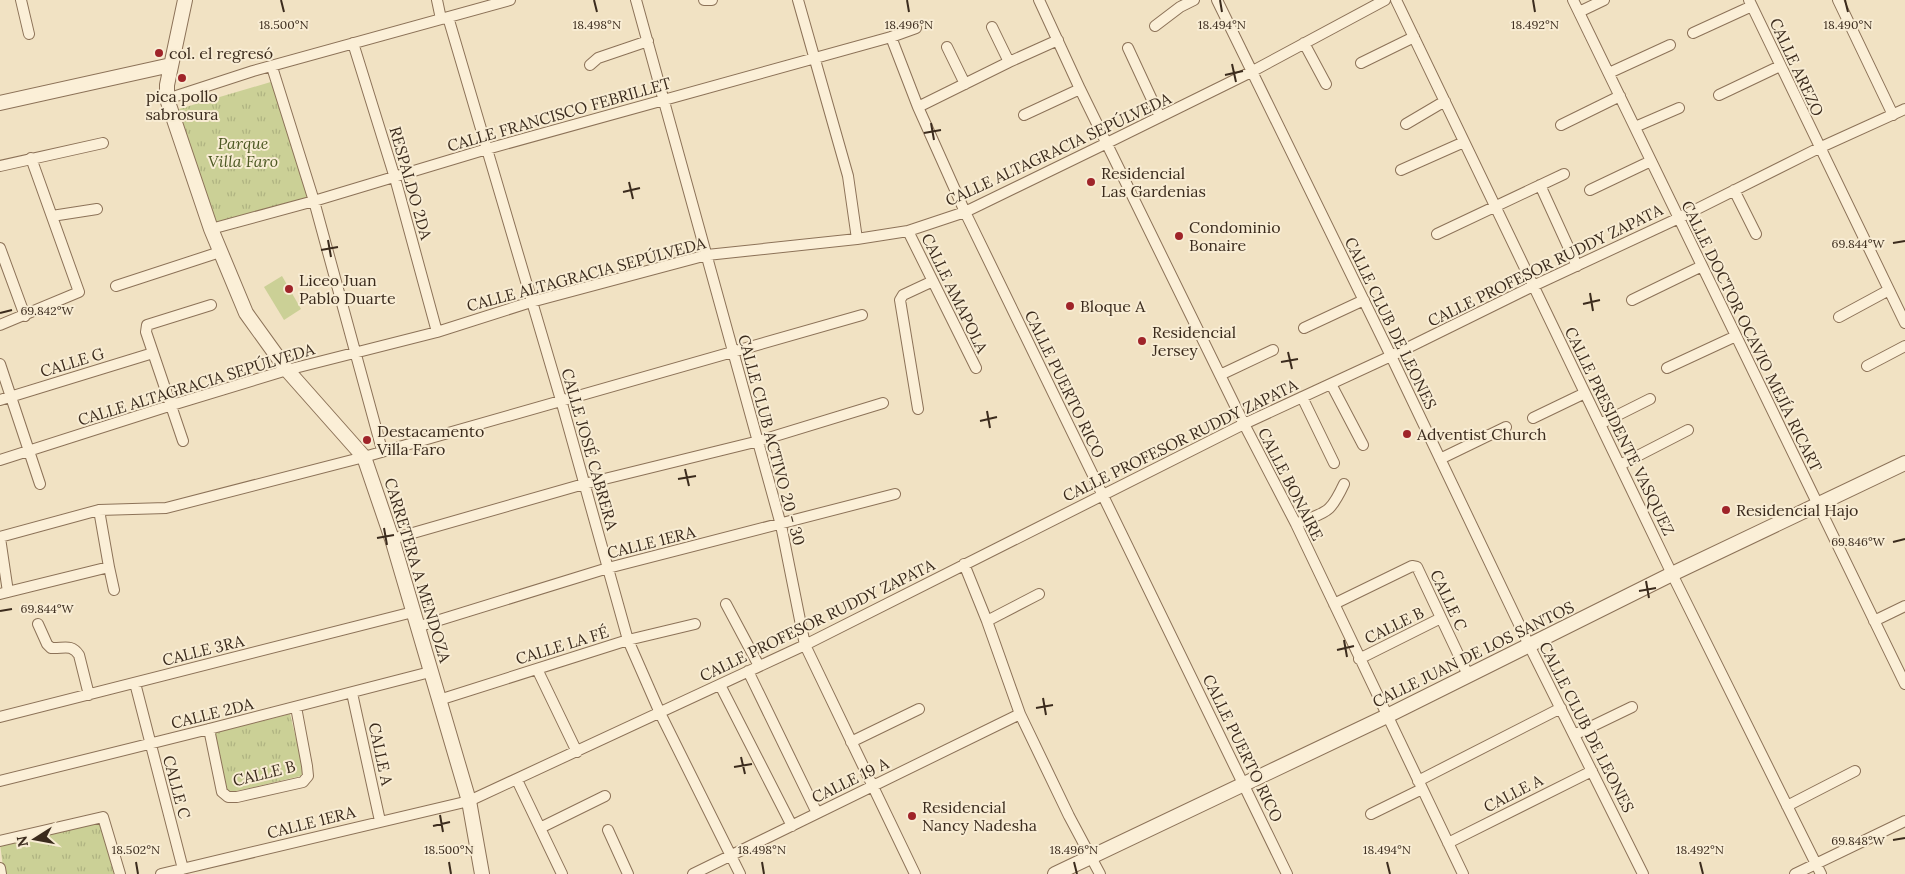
<svg xmlns="http://www.w3.org/2000/svg" width="1905" height="874" font-family="Lora,serif">
<style>
.grass{fill:url(#grass-tufts)}
.pitch{fill:#cbd096}
.lines{fill:none;stroke-linecap:round;stroke-linejoin:round}
.minor-casing{stroke:#8c7258;stroke-width:12}
.tertiary-casing{stroke:#8c7258;stroke-width:16}
.minor{stroke:#fbefd7;stroke-width:10}
.tertiary{stroke:#fbefd7;stroke-width:14}
.ticks{fill:none;stroke:#3b2b1d;stroke-width:2}
.poi-dot{fill:#9f2429;stroke:#f8ecd3;stroke-width:2}
.labels{text-anchor:middle;stroke-width:4;stroke-linejoin:round;paint-order:stroke}
.poi-label{font-size:16px;fill:#3b2b1d;stroke:#f8ecd3;text-anchor:start}
.street-label{font-size:16px;fill:#3b2b1d;stroke:#f8ecd3}
.park-label{font-size:16px;font-style:italic;fill:#4d5923;stroke:#f8ecd3}
.ticks-label{font-size:12px;text-anchor:middle;fill:#3b2b1d;stroke:#f8ecd3;stroke-width:4;stroke-linejoin:round;paint-order:stroke}
</style>
<defs>
<pattern id="grass-tufts" width="24" height="20" patternUnits="userSpaceOnUse" patternTransform="scale(1.25)"><rect width="24" height="20" fill="#cbd096"/><path d="M3 7l-1-3M5 7V3M7 7l1-3M15 17l-1-3M17 17v-4M19 17l1-3" fill="none" stroke="#afb381"/></pattern>
</defs>
<rect width="100%" height="100%" fill="#f1e2c3"/>
<path class="grass" d="M274,81L308,197L213,225L179,109Z
M290,714L305,775L228,793L215,733Z
M99,821L114,874H4L0,844Z"/>
<path class="pitch" d="M282,276L301,309L284,320L264,287Z"/>
<g class="lines">
<g class="minor-casing">
<path id="minor" d="M21,0L29,34
M437,0L441,19
M636,0L781,525L805,645L915,874
M704,0H712
M798,0L848,176L857,239
M1039,0L1080,89L1244,424L1296,524L1463,874
M1217,0L1391,356L1529,645L1643,874
M1396,0L1672,574L1821,874
M1573,0L1905,684
M1749,0L1905,323
M1838,0L1893,115
M1579,12L1604,0
M448,17L561,400L628,640L660,713L740,874
M1155,26L1180,7L1194,0
M992,27L1009,62
M1693,33L1752,6
M891,37L918,107L965,212L1287,874
M353,43L395,178L437,332
M1304,43L1326,84
M947,47L965,84
M1128,48L1160,117
M1361,63L1414,37
M590,65L598,58L648,41
M272,67L314,201L382,450
M1609,73L1670,45
M1719,95L1780,66
M167,99L253,71L510,0
M918,107L1009,62L1058,40
M1024,115L1080,89
M1406,124L1445,101
M1561,125L1620,96
M1635,127L1679,108
M0,166L103,143
M1401,170L1464,142
M1540,185L1577,266
M1590,190L1651,161
M1734,190L1756,234
M52,216L97,209
M211,229L314,201L487,149L891,37L916,28
M908,231L976,368
M1437,234L1564,174
M0,248L25,316
M116,286L220,252
M1632,300L1702,266
M1839,317L1889,290
M0,325L79,292L31,158
M1304,328L1364,300
M0,364L40,484
M1867,366L1905,346
M1667,368L1736,336
M1220,375L1273,350
M1331,384L1363,445
M1302,397L1334,463
M0,400L153,353
M918,409L900,300L903,295L933,281
M1533,418L1585,393
M1600,424L1650,399
M183,441L146,332L147,325L211,305
M1440,459L1506,427
M0,460L172,405L287,370L437,332L531,302L707,255L857,239L908,231L965,212L1107,143L1251,72L1385,0
M1620,465L1688,430
M1296,524C1326,511 1329,516 1344,484
M0,537L99,510L166,508L364,457L862,315
M0,538L8,592
M392,539L584,484L759,441L883,403
M964,564L987,621L1020,714L1069,816L1100,874
M109,567L114,590
M0,594L109,567L99,510
M726,604L759,666
M1334,604L1412,566L1417,567L1468,675
M987,621L1039,594
M1874,621L1905,606
M38,624L47,644L51,648C63,649 71,643 79,655L89,695
M417,627L608,568L895,494
M1359,659L1441,618
M537,669L577,752
M748,671L817,813
M135,683L183,869
M720,685L792,826
M352,693L380,821
M439,700L628,640L695,624
M0,717L413,612
M209,729L222,792L228,797H237L303,782L308,776L307,766L296,707
M1574,735L1632,707
M851,742L919,709
M517,780L562,874
M0,781L209,729L430,672
M1418,781L1561,708
M1787,806L1855,771
M1371,814L1422,789
M540,828L605,796
M608,830L628,874
M0,841L103,817L120,874
M1448,843L1592,771
M0,868L1,874
M161,874L469,801L805,645L1244,424L1391,356L1533,286L1679,218L1819,148L1905,109
M693,874L1020,714
M1795,874L1905,821"/>
</g>
<g class="tertiary-casing">
<path id="tertiary" d="M185,0L167,85V99L211,229L246,313L287,370L364,457L392,539L469,801L482,874
M0,103L171,65
M1055,874L1387,716L1672,574L1905,463"/>
</g>
<use href="#minor" class="minor"/>
<use href="#tertiary" class="tertiary"/>
</g>
<path class="ticks" d="M281,0L284,12M594,0L597,12M907,0L909,12M1220,0L1222,12M1533,0L1535,12M1845,0L1848,12M1232,64L1236,82M1225,75L1243,71M931,123L934,140M924,133L941,130M629,182L633,199M623,192L640,188M328,240L331,257M1893,243L1905,241M321,250L338,247M1590,293L1593,311M1583,304L1600,300M0,313L12,310M1288,352L1292,369M1281,362L1298,359M987,411L990,428M980,421L997,417M685,469L689,486M678,479L696,476M384,528L387,545M377,538L394,535M1893,542L1905,539M1646,581L1649,598M1639,591L1656,588M0,611L12,609M1344,640L1347,657M1337,650L1354,646M1043,698L1046,715M1036,708L1053,705M741,757L745,774M734,767L752,764M440,815L443,832M433,826L450,822M1893,840L1905,838M136,862L138,874M449,862L451,874M762,862L764,874M1074,862L1077,874M1387,862L1390,874M1700,862L1703,874"/>
<g class="poi-dot">
<circle cx="159" cy="53" r="5"/>
<circle cx="182" cy="78" r="5"/>
<circle cx="1091" cy="182" r="5"/>
<circle cx="1179" cy="236" r="5"/>
<circle cx="289" cy="289" r="5"/>
<circle cx="1070" cy="306" r="5"/>
<circle cx="1142" cy="341" r="5"/>
<circle cx="1407" cy="434" r="5"/>
<circle cx="367" cy="440" r="5"/>
<circle cx="1726" cy="510" r="5"/>
<circle cx="912" cy="816" r="5"/>
</g>
<g class="labels">
<g class="poi-label">
<text x="169" y="59">col. el regresó</text>
<text x="182" y="102" text-anchor="middle">pica pollo<tspan x="182" dy="18">sabrosura</tspan></text>
<text x="1101" y="179">Residencial<tspan x="1101" dy="18">Las Gardenias</tspan></text>
<text x="1189" y="233">Condominio<tspan x="1189" dy="18">Bonaire</tspan></text>
<text x="299" y="286">Liceo Juan<tspan x="299" dy="18">Pablo Duarte</tspan></text>
<text x="1080" y="312">Bloque A</text>
<text x="1152" y="338">Residencial<tspan x="1152" dy="18">Jersey</tspan></text>
<text x="377" y="437">Destacamento<tspan x="377" dy="18">Villa Faro</tspan></text>
<text x="1417" y="440">Adventist Church</text>
<text x="1736" y="516">Residencial Hajo</text>
<text x="922" y="813">Residencial<tspan x="922" dy="18">Nancy Nadesha</tspan></text>
</g>
<g class="street-label">
<text transform="translate(1797 67) rotate(65)" y="6">CALLE AREZO</text>
<text transform="translate(559 114) rotate(-16)" y="6">CALLE FRANCISCO FEBRILLET</text>
<text transform="translate(1058 149) rotate(-25)" y="6">CALLE ALTAGRACIA SEPÚLVEDA</text>
<text transform="translate(411 183) rotate(74)" y="6">RESPALDO 2DA</text>
<text transform="translate(1545 265) rotate(-26)" y="6">CALLE PROFESOR RUDDY ZAPATA</text>
<text transform="translate(586 274) rotate(-15)" y="6">CALLE ALTAGRACIA SEPÚLVEDA</text>
<text transform="translate(955 293) rotate(64)" y="6">CALLE AMAPOLA</text>
<text transform="translate(1391 323) rotate(64)" y="6">CALLE CLUB DE LEONES</text>
<text transform="translate(1752 336) rotate(64)" y="6">CALLE DOCTOR OCAVIO MEJÍA RICART</text>
<text transform="translate(72 362) rotate(-17)" y="6">CALLE G</text>
<text transform="translate(196 384) rotate(-17)" y="6">CALLE ALTAGRACIA SEPÚLVEDA</text>
<text transform="translate(1065 384) rotate(64)" y="6">CALLE PUERTO RICO</text>
<text transform="translate(1620 431) rotate(64)" y="6">CALLE PRESIDENTE VASQUEZ</text>
<text transform="translate(772 440) rotate(75)" y="6">CALLE CLUB ACTIVO 20 - 30</text>
<text transform="translate(1180 440) rotate(-26)" y="6">CALLE PROFESOR RUDDY ZAPATA</text>
<text transform="translate(590 449) rotate(74)" y="6">CALLE JOSÉ CABRERA</text>
<text transform="translate(1291 484) rotate(63)" y="6">CALLE BONAIRE</text>
<text transform="translate(651 542) rotate(-14)" y="6">CALLE 1ERA</text>
<text transform="translate(418 570) rotate(73)" y="6">CARRETERA A MENDOZA</text>
<text transform="translate(1449 600) rotate(65)" y="6">CALLE C</text>
<text transform="translate(817 620) rotate(-26)" y="6">CALLE PROFESOR RUDDY ZAPATA</text>
<text transform="translate(1394 625) rotate(-26)" y="6">CALLE B</text>
<text transform="translate(562 645) rotate(-17)" y="6">CALLE LA FÉ</text>
<text transform="translate(203 650) rotate(-14)" y="6">CALLE 3RA</text>
<text transform="translate(1473 654) rotate(-26)" y="6">CALLE JUAN DE LOS SANTOS</text>
<text transform="translate(212 713) rotate(-14)" y="6">CALLE 2DA</text>
<text transform="translate(1587 727) rotate(63)" y="6">CALLE CLUB DE LEONES</text>
<text transform="translate(1243 748) rotate(64)" y="6">CALLE PUERTO RICO</text>
<text transform="translate(381 754) rotate(78)" y="6">CALLE A</text>
<text transform="translate(264 773) rotate(-14)" y="6">CALLE B</text>
<text transform="translate(850 780) rotate(-26)" y="6">CALLE 19 A</text>
<text transform="translate(177 787) rotate(75)" y="6">CALLE C</text>
<text transform="translate(1513 793) rotate(-27)" y="6">CALLE A</text>
<text transform="translate(311 822) rotate(-14)" y="6">CALLE 1ERA</text>
</g>
<g class="park-label">
<text x="243" y="149">Parque<tspan x="243" dy="18">Villa Faro</tspan></text>
</g>
</g>
<g class="ticks-label">
<text x="284" y="29">18.500°N</text>
<text x="597" y="29">18.498°N</text>
<text x="909" y="29">18.496°N</text>
<text x="1222" y="29">18.494°N</text>
<text x="1535" y="29">18.492°N</text>
<text x="1848" y="29">18.490°N</text>
<text x="1858" y="248">69.844°W</text>
<text x="47" y="315">69.842°W</text>
<text x="1858" y="546">69.846°W</text>
<text x="47" y="613">69.844°W</text>
<text x="1858" y="845">69.848°W</text>
<text x="136" y="854">18.502°N</text>
<text x="449" y="854">18.500°N</text>
<text x="762" y="854">18.498°N</text>
<text x="1074" y="854">18.496°N</text>
<text x="1387" y="854">18.494°N</text>
<text x="1700" y="854">18.492°N</text>
</g>
<g transform="translate(35 839) rotate(259)" stroke="#f8ecd3" stroke-width="4" paint-order="stroke">
<path d="M0-4L9 19L0 12L-9 19Z" fill="#3b2b1d"/>
<text y="-8" font-size="14" font-weight="bold" text-anchor="middle" fill="#3b2b1d">N</text>
</g>
</svg>
